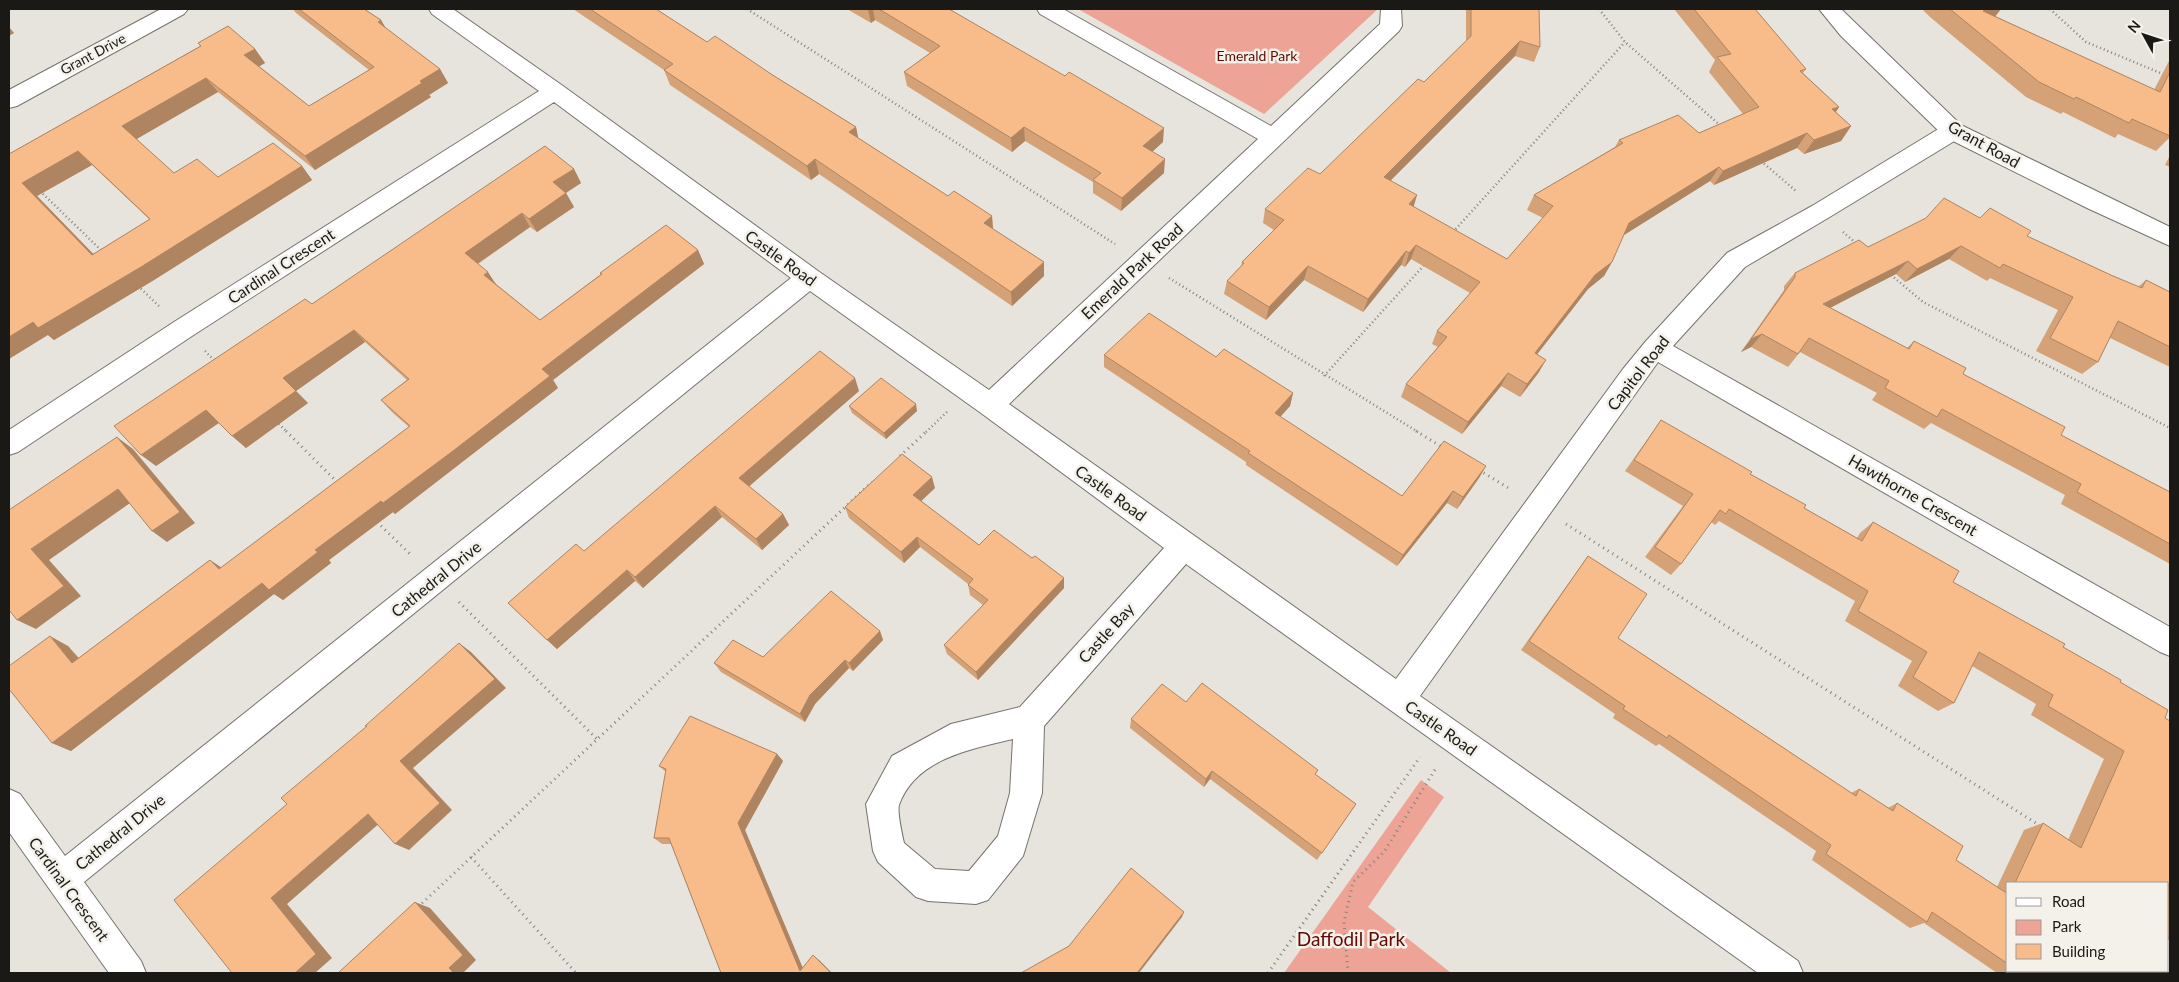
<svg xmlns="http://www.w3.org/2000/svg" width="2179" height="982" font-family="Lato,sans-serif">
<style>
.green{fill:#eda395}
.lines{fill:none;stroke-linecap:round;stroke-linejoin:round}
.minor-casing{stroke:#76736d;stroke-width:2}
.tertiary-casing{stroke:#76736d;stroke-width:2}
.path-far1{stroke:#85837e;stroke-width:2.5;stroke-dasharray:1 3;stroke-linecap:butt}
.path{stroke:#85837e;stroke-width:3;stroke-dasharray:1 4.5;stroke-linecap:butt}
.minor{fill:#fff;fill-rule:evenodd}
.tertiary{fill:#fff;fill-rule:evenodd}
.wall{fill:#d5a277;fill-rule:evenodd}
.shaded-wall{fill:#ae8461}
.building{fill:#f8bc8a;stroke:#ae8461;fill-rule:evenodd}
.labels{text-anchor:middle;stroke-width:5;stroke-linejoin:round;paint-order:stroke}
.far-street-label{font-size:14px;fill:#1a1916;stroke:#f4f1ea}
.far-park-label{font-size:14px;fill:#600a02;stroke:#f4f1ea}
.street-label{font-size:16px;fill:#1a1916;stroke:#f4f1ea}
.near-park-label{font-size:19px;fill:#600a02;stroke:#f4f1ea}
</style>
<rect width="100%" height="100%" fill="#e6e4dc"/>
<path class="green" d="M1078,9H1378L1264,114Z
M1421,780L1444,797L1368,907L1451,973H1284Z"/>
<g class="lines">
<g class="minor-casing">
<path id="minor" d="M429,9H453L563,86L818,271L989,390L1258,139L1040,14L1037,9H1063L1271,126L1380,24L1381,9H1401L1402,26L1399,31L1009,404L1396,679L1623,369L1646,341L1727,253L1812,206L1945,125L1953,123L1961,125L1964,131L1961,137L1828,218L1745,267L1673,346L2170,627V656L2160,652L1658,362L1420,696L1798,961L1803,973H1758L1186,564L1044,726L1042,793L1023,856L988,900L976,904L928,901L916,897L878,862L873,851L866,804L892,756L951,724L1020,707L1164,548L981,413L810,291L84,882L141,961L146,973H109L9,832V789L20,794L65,856L791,278L554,102L192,336L18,452L9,455V430L174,322L539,91L432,14ZM1013,739L1010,793L998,836L969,871L935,869L904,843C902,834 897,812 899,805C915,759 971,749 1013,739Z"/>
</g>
<g class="tertiary-casing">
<path id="tertiary" d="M161,9H188L184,14L17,106L9,108V90Z
M1819,9H1841L1961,125L2170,227V246L2087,208L1945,137L1841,36Z"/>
</g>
<path class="path-far1" d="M747,9L1115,244
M1599,9L1625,42L1721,126
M2050,9L2086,42L2170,77
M1761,161L1796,191
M40,191L103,252
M1453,232L1625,42
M1843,232L1857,244
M1891,275L1923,302L2170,428
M1169,278L1418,432
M138,286L159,306
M205,351L216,362
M1324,376L1426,263
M276,421L287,432
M926,432L947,412"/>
<path class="path" d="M286,431L339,484
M1416,431L1442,447
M900,456L927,431
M1479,470L1510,489
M377,522L410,554
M1566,524L2042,827
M459,602L597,739
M471,857L576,973
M418,907L872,482
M1268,973L1420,757
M1348,973L1344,922L1353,882L1384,852L1436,768"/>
<use href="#minor" class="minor"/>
<use href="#tertiary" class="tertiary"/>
</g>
<path class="wall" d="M293,9H364L381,20L385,28L440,69L448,83L429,95L431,97L315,170L218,92L136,139L174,173L218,177L302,166L312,180L154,280L54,340L48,335L9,154L200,46L198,43L255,49L265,63L259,66L309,106L369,70L296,13ZM92,165L150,220L93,254L37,196Z
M573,9H656L707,42L771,74L856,127L858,138L948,196L992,216L993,229L1044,262V276L1012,306L819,174L811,180L670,85L664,70Z
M847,9H949L1163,142L1152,152L1164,173L1121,211L1093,193V182L1025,141L1012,152L907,86L904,72L930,53L875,20L871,23Z
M1466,9H1539L1540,47L1534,62L1515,56L1391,180L1413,207L1507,259L1543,218L1527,210L1534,195L1615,147L1619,140L1699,133L1743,114L1709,72L1715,60L1674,9H1755L1806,69L1803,73L1839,107L1836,112L1851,126L1841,141L1804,154L1797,148L1714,185L1710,181L1623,235L1612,262L1604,276L1588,289L1537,354L1539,372L1520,397L1501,386L1462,434L1401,397L1406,384L1438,347L1432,344L1437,331L1470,293L1411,259L1405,267L1401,265L1363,312L1304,280L1266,320L1224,294L1227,281L1241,266L1242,262L1274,230L1263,223L1265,209L1320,174L1424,82L1466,41Z
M1922,9H2001L1995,16L2154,90L2170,59V137L2156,151L2118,134L2115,138L2063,112L2061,114L2026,97L1930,17Z
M2170,155V167L2165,165Z
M574,169L581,183L566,193L574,207L537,232L530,227L478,264L496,284L540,320L601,274L600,273L698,250L704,264L553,380L558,388L395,514L393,512L329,560L331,563L283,600L274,594L71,751L52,743L68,646L79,658L210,560L222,568L409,427L392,412L381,400L407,380L365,342L296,391L308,403L246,448L219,423L156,466L312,304Z
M1980,218L2027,236L2113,276L2138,287L2146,280L2170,292V367L2110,338L2098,362L2082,374L2036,351L2058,310L1990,278L1987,281L1949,259L1905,282L1896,274L1830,308L1907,348L1914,341L1963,374L2061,435L2170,492V564L2061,504L2065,495L1931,423L1924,429L1872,400L1877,393L1800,352L1788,367L1751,347L1741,352L1784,290V286L1795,273L1868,247Z
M1104,355L1216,357L1293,393L1290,406L1280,417L1402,496L1486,466L1479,478L1457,509L1447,503L1397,566L1246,465V462L1104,367Z
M859,391L749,486L783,514L789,525L762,550L722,517L643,588L635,581L557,649L508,603L584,551Z
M849,406L917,411L886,439L852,413Z
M1661,420L1750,474L1804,508L1857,538L1860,533L1873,522L1953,582L2063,647L2120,682L2165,718L2168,883H2008V971H2157L2156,973H1997L1924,923L1910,928L1812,860L1816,851L1659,744L1656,746L1613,718L1615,714L1521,650L1580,567L1588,556L1618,638L1851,793L1859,789L1888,808L1897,803L1956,860L1997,887L2024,830L2043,823L2068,840L2104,759L2031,715L2036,704L1972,666L1954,703L1938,711L1898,686L1912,661L1845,621L1855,601L1719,521L1715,525L1711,522L1681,564L1671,575L1645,557L1683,506L1625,471Z
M935,488L921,501L979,545L1064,588L978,680L947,654L944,645L983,605L970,595L968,584L920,547L904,563L849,518L845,507Z
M880,631L883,640L853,671L849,668L815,704L805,722L721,672L714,663L763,657Z
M1186,702L1318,770L1315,775L1356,804L1317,860L1210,779L1204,787L1130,728L1131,719Z
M777,754L783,761L745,830L802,968L819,960L832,973H721L671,844H662L654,838L666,772L659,766Z"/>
<path class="shaded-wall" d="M868,9H873L875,20L871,23Z
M1992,9H2001L1991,22L1983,11Z
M381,20L390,35L378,22Z
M9,27L14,33L9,36Z
M1520,41L1515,56L1380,191L1384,177Z
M255,49L265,63L255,69L244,55Z
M440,69L448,83L429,95L431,97L315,170L305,156L420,81Z
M206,78L218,92L135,140L122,126Z
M1839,107L1829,122L1832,109Z
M1851,126L1841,141L1804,154L1814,140Z
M856,127L859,142L849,132Z
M1024,127L1025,141L1012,152L1011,138Z
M1164,128L1163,142L1143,160V146Z
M1807,133L1797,148L1714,185L1723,171Z
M78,151L92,165L37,196L106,267L92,255L22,183Z
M815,159L819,174L811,180L807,166Z
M1165,159L1164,173L1121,211L1122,198Z
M302,166L312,180L154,280L54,340L48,335L9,359V337L33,322Z
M1719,167L1710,181L1621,237L1629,223Z
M574,169L581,183L561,196L553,182Z
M566,193L574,207L537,232L529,219Z
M1417,195L1413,209L1409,204Z
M522,213L530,227L474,266L465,253Z
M992,216L993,230L984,223Z
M1416,245L1411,259L1405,267L1409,253Z
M1961,246L1949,259L1905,282L1917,269Z
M698,250L704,264L553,380L558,388L395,514L393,512L329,560L331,563L283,600L274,594L71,751L52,743L262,583L315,550L542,369Z
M1406,251L1401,265L1363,312L1368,299Z
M1908,261L1896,274L1812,317L1823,304Z
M1044,262V276L1012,306L1011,292Z
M1612,262L1604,276L1588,289L1528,366L1535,353L1595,275Z
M1308,266L1304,280L1266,320L1269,307Z
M488,272L497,286L484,275Z
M354,330L365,342L296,391L283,378Z
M1762,334L1751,347L1741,352L1751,339Z
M1546,360L1539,372L1520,397L1527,384Z
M1508,373L1501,386L1462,434L1468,422Z
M855,378L859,391L745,490L739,478Z
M296,391L308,403L246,448L232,436Z
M1293,393L1290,406L1272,426L1275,413Z
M916,404L917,411L886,439L884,433Z
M206,410L220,422L156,466L141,455Z
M117,437L133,449L195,523L167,542L152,531Z
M1486,466L1479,478L1457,509L1463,497Z
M932,477L935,488L916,506L913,495Z
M118,489L133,501L49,560L81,596L36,629L17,620L31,549Z
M1453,491L1447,503L1397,566L1403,555Z
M715,506L722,517L643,588L635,577Z
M783,514L789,525L762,550L756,539Z
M917,537L920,547L904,563L901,552Z
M210,560L225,570L219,569Z
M627,570L635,581L557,649L547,640Z
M1064,578V588L978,680L976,672Z
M880,631L883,640L853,671L849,663Z
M50,636L68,646L90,672L72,663Z
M459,643L471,652L506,688L413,768L452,810L409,850L395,844L400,761Z
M845,660L849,668L815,704L805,722L800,714L810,695Z
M777,754L783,761L745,830L805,973L800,971L738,823Z
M1212,771L1210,779L1204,787L1206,779Z
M368,814L382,821L287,904L332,958L315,973H295L271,898Z
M415,902L430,908L476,960L463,973H464H454L449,968Z
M1184,912L1182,917L1139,973H1137Z
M813,955L819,960L832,973H831Z"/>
<path class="building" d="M299,9H364L381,20L378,22L440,69L420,81L422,83L305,156L206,78L122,126L174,173L197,159L218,177L273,143L302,166L141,267L38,328L33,322L9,337V154L201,46L198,43L228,26L255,49L244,55L309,106L374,67ZM78,151L150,219L92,255L22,183Z
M590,9H656L707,42L715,36L771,74L856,127L849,132L948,196L954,191L992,216L984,223L1044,262L1011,292L815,159L807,166L664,70L673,64Z
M879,9H949L1065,76L1069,72L1164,128L1143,146L1165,159L1122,198L1093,180L1101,173L1024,127L1011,138L904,72L940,46Z
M1471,9H1539L1540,47L1520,41L1384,177L1417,195L1409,204L1507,259L1553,206L1534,195L1623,143L1619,140L1678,115L1699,133L1759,107L1717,57L1731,54L1694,9H1755L1806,69L1800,71L1839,107L1832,109L1851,126L1814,140L1807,133L1723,171L1719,167L1629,223L1612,262L1595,275L1535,353L1546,360L1527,384L1508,373L1468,422L1406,384L1447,337L1437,331L1480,282L1416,245L1409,253L1406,251L1368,299L1308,266L1269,307L1227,281L1244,263L1242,262L1284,220L1265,209L1308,168L1320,174L1418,79L1424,82L1471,36Z
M1950,9H1992L1983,11L2160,92L2170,72V136L2132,119L2129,123L2076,97L2074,99L2039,82Z
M545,146L574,169L553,182L566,193L529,219L522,213L465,253L488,272L484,275L540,320L602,274L600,273L666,225L698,250L542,369L550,376L453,451L383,503L381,501L315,550L318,552L269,590L262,583L52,743L9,689V666L50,636L72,663L210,560L219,569L410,426L381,400L409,379L354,330L283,378L296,391L232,436L206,410L141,455L114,426L305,299L312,304Z
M1944,198L1980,218L1990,208L2031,231L2027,236L2113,276L2142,288L2146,280L2170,292V347L2118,321L2098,362L2050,338L2073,297L2003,264L2000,268L1961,246L1917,269L1908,261L1823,304L1909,349L1914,341L1966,368L1963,374L2065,427L2061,435L2170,492V544L2077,492L2081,484L1942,409L1937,417L1885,388L1889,381L1809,338L1798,354L1762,334L1751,339L1795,277V273L1859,240L1868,247L1926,218Z
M1149,313L1216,357L1224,349L1293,393L1275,413L1402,496L1444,441L1486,466L1463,497L1453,491L1403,555L1248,453L1250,451L1104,355Z
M820,351L855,378L739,478L783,514L756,539L715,506L635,577L627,570L547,640L508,603L576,544L584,551Z
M881,378L916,404L884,433L849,406Z
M1661,420L1752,472L1750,474L1806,505L1804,508L1862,541L1873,522L1959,571L1953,582L2065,644L2063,647L2121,680L2120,682L2168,710L2165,718L2170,721V933L2168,940V883H2015L2043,823L2081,848L2124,751L2048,706L2053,695L1979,652L1954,703L1913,677L1927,652L1858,611L1868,591L1729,509L1726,514L1720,510L1681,564L1655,547L1693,494L1634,460Z
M117,437L180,512L152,531L118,489L31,549L64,586L17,620L9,610V510Z
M902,454L932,477L913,495L979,545L994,530L1032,558L1035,556L1064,578L976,672L944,645L988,600L968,585L973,579L917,537L901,552L845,507Z
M1588,556L1647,594L1618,638L1856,796L1859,789L1893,811L1897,803L1963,846L1956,860L2008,894V964L1932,912L1927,922L1826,854L1831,845L1669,735L1667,738L1623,709L1625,706L1529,641Z
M831,591L880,631L849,663L845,660L810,695L800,714L714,663L733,640L763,657Z
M459,643L495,679L400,761L440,803L395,844L368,814L271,898L316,954L295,973H232L174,900L287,804L281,798L367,726H365Z
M1202,683L1318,770L1315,774L1356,804L1322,853L1212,771L1206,779L1131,719L1162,684L1186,702Z
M690,716L777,754L738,823L800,971L813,955L831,973H721L669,838H654L666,769L659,766Z
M1131,868L1184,912L1137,973H1021L1069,946Z
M415,902L463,955L449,968L454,973H338Z
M2018,971H2157L2156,973H2022Z"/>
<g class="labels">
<g class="far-street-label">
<text transform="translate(93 54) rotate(-28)" y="5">Grant Drive</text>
</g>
<g class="far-park-label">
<text x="1257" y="61">Emerald Park</text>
</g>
<g class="street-label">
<text transform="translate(1984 144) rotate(29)" y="6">Grant Road</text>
<text transform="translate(781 258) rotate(36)" y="6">Castle Road</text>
<text transform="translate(281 266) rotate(-33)" y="6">Cardinal Crescent</text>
<text transform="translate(1132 271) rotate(-43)" y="6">Emerald Park Road</text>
<text transform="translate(1638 373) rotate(-52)" y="6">Capitol Road</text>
<text transform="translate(1111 493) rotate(36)" y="6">Castle Road</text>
<text transform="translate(1913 495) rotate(30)" y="6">Hawthorne Crescent</text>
<text transform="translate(436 579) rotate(-39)" y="6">Cathedral Drive</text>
<text transform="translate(1106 633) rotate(-48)" y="6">Castle Bay</text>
<text transform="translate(1441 728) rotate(35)" y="6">Castle Road</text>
<text transform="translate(120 832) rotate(-39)" y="6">Cathedral Drive</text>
<text transform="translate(69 889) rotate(54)" y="6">Cardinal Crescent</text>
</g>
<g class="near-park-label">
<text x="1351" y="946">Daffodil Park</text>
</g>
</g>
<rect width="2179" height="982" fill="none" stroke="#1a1916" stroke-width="20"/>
<rect x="2006" y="882" width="162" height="90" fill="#f4f1ea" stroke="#9d9b95"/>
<rect x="2016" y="898" width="25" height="8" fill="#ffffff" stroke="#9d9b95"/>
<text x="2052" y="907" font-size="15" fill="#1a1916">Road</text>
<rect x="2016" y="920" width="25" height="15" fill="#eda395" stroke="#9d9b95"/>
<text x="2052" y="932" font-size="15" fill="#1a1916">Park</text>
<rect x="2016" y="944" width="25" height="15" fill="#f8bc8a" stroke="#9d9b95"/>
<text x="2052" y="957" font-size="15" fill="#1a1916">Building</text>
<g transform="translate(2144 35) rotate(310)" stroke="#f4f1ea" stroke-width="4" paint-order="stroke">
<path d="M0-4L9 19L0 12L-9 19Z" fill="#1a1916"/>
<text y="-8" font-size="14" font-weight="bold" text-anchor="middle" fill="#1a1916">N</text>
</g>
</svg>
